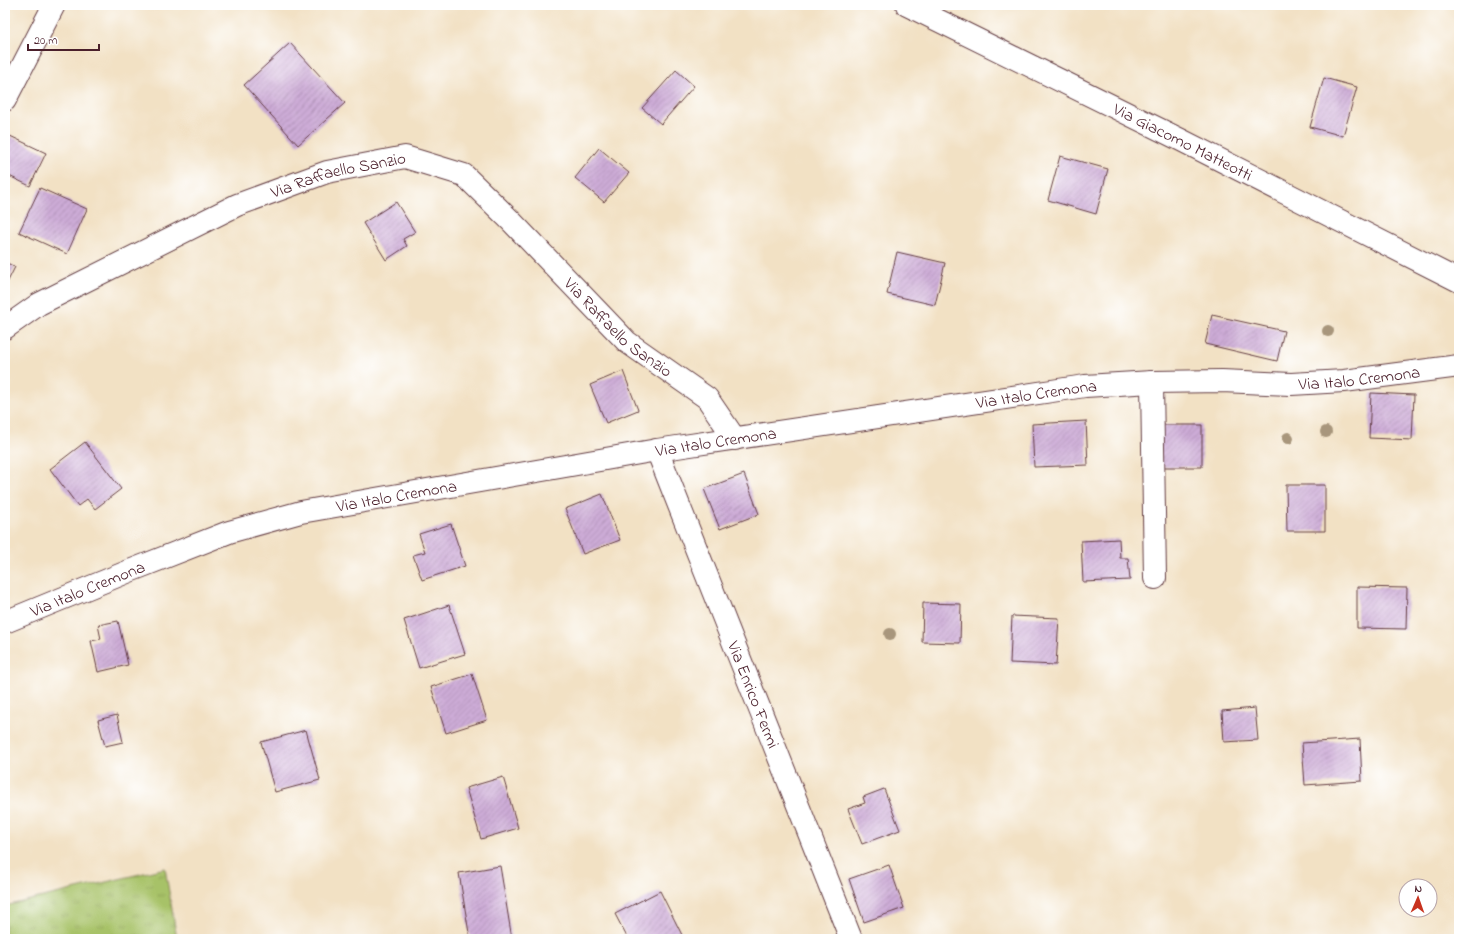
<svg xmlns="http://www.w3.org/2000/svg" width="1464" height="944" font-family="'Indie Flower',sans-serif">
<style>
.park{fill:url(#park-tufts);stroke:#78704a}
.building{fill:url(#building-hatch)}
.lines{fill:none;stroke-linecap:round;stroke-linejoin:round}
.minor-casing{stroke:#633c42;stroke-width:24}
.minor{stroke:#fff;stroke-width:22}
.tree{fill:#a8967b}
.labels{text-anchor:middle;stroke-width:3;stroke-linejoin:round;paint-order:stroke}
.street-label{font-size:17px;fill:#4a1f2b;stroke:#fff}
</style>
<defs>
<pattern id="park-tufts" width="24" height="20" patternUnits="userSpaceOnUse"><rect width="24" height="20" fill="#a7c268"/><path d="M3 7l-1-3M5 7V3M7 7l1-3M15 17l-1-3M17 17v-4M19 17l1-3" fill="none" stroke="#91a65a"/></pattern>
<pattern id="building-hatch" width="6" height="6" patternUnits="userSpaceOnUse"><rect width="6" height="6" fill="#cdacd7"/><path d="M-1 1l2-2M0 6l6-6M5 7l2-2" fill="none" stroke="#a88baf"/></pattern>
</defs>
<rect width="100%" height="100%" fill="#fff"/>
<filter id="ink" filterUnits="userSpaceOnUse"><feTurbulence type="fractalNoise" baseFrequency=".025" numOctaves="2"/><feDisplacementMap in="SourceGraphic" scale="8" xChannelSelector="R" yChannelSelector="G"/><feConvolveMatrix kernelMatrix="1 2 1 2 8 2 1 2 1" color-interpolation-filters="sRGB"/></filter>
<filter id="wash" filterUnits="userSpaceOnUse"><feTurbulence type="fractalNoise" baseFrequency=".012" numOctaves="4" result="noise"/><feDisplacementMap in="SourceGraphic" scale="16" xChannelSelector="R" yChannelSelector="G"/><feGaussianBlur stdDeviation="0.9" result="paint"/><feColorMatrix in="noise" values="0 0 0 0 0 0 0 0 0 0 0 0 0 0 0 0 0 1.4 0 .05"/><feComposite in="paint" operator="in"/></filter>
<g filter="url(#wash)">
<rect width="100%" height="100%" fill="#f2e1c4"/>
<path class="park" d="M165,868L177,939H5V906Z"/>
<g id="blocks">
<path class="building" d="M290,43L345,103L298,145L244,85Z
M676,70L694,86L661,124L642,108Z
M1324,78L1357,87L1343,136L1310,127Z
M8,135L46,153L30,186L5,174V141Z
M599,148L629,173L604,202L575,178Z
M1060,156L1108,169L1096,214L1048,200Z
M40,188L87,209L67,254L19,232Z
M396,202L415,232L403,239L407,246L386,260L363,223Z
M897,252L945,263L935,305L887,294Z
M5,262L15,267L7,283H5Z
M1212,315L1284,331L1277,361L1205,344Z
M623,371L638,410L606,423L590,385Z
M1371,393L1414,395L1412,440L1369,438Z
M1086,421L1088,465L1034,467L1032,424Z
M1159,425H1202V467H1160Z
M85,442L121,489L95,509L87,499L78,506L50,469Z
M744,474L759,514L720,529L704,489Z
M1286,485H1325V531H1287Z
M602,494L620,540L583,554L565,509Z
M451,524L465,566L422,580L413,555L425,552L419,534Z
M1119,539L1120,558H1128L1130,580L1083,582L1081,541Z
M1357,587L1407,588L1406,629L1357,628Z
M923,603L961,604L960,643L922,642Z
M449,605L465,654L419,668L404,620Z
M1012,616L1059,618L1056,665L1010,663Z
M118,621L128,665L98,672L91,641L101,639L98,625Z
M472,674L487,720L446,733L431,687Z
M1255,708L1258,740L1224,742L1222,711Z
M117,715L123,742L105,746L98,720Z
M306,730L320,780L275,792L261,742Z
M1360,739L1362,781L1305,785L1302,743Z
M503,777L518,828L481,839L466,788Z
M884,789L900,830L862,844L848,809L865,803L863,797Z
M889,865L904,908L864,922L849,879Z
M500,866L512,939H470L459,873Z
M660,891L684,939H628L615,914Z"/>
</g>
</g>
<g filter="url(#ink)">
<use href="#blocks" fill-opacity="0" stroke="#633c42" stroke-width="1"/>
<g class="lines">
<g class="minor-casing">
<g id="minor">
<path id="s1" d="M907,5L1179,139L1459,281"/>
<path d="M5,100L54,5"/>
<path id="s2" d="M5,328L39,304L237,205L327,172L405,157L464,175L511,221L627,342L707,398L735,439"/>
<path d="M1152,382L1155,578"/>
<path id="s3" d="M657,450L851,939"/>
<path id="s4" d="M5,622L127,572L229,532L301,512L657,450L1085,386L1152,382L1222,381L1291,384L1344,381L1459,366"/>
</g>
</g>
<use href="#minor" class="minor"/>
</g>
<g class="tree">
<circle cx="1328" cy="331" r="6"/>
<circle cx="1326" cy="432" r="6"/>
<circle cx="1288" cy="438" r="6"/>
<circle cx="890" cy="634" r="6"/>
</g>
</g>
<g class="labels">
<g class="street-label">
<text dy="6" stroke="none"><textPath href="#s1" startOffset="308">Via Giacomo Matteotti</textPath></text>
<text dy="6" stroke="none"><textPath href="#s2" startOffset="369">Via Raffaello Sanzio</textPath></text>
<text dy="6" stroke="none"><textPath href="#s2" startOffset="717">Via Raffaello Sanzio</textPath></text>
<text dy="6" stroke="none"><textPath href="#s4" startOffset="1385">Via Italo Cremona</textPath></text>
<text dy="6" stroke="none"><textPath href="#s4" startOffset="1061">Via Italo Cremona</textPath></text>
<text dy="6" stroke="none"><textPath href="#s4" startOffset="737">Via Italo Cremona</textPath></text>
<text dy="6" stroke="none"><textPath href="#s4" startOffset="413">Via Italo Cremona</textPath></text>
<text dy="6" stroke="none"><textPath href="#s4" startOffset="89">Via Italo Cremona</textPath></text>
<text dy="6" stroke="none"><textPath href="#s3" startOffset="263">Via Enrico Fermi</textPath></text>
</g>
</g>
<rect width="1464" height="944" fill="none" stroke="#fff" stroke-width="20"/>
<g transform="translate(1418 898) rotate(2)"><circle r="19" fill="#ffffff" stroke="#b7a5aa"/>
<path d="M0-3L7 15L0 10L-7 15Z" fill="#c8321e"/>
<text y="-6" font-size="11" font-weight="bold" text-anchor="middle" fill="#4a1f2b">N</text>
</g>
<path d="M28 44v6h71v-6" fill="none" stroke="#4a1f2b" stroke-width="2"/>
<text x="34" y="44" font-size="12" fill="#4a1f2b" stroke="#ffffff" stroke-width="3" paint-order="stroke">20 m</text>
</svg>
